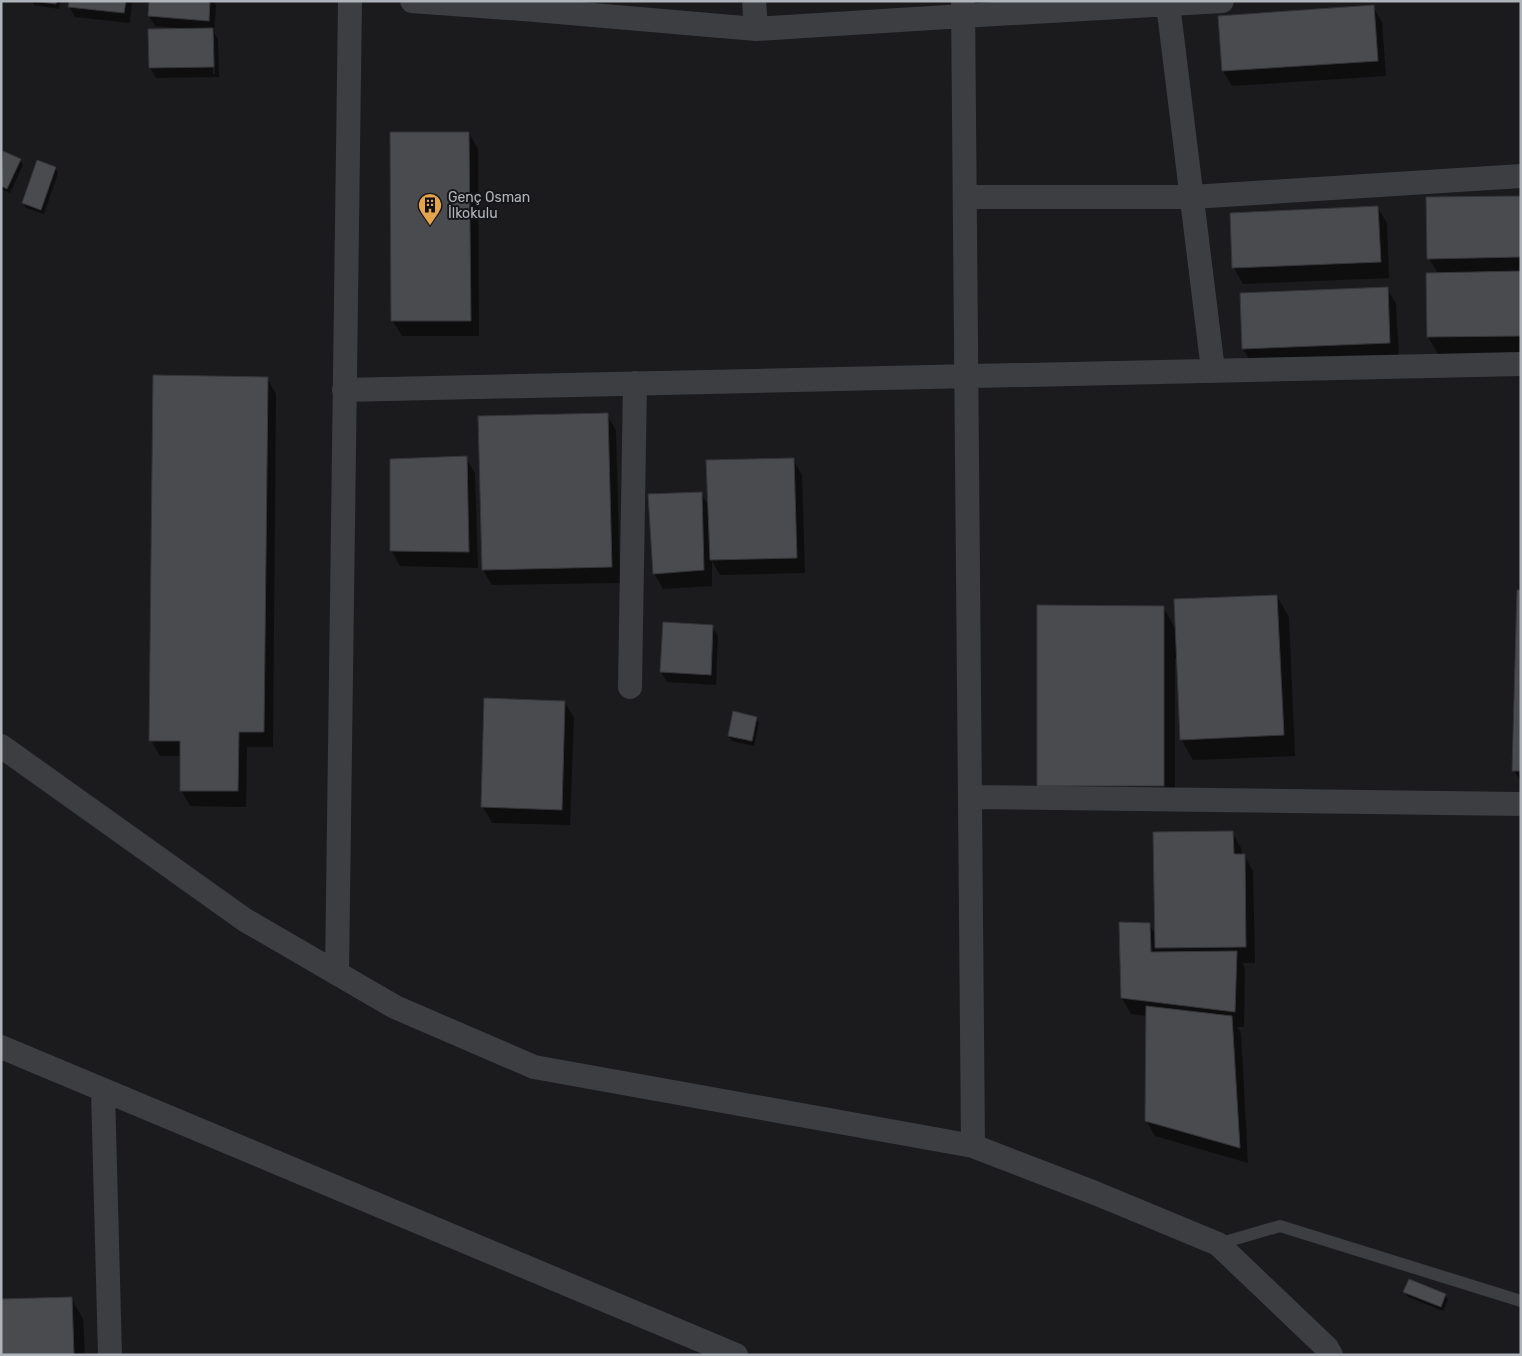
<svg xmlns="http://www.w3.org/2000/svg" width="1522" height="1356" font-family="Rubik,sans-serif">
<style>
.shadow{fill:#0007;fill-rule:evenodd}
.building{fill:#4a4b4f;stroke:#353539}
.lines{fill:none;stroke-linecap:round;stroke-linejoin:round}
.service{stroke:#3c3e42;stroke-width:12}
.minor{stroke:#3c3e42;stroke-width:24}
.labels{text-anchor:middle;stroke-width:4;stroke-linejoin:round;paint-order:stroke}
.poi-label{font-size:14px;fill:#afb4bb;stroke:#161618;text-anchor:start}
</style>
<rect width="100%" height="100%" fill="#1b1b1d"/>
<path class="shadow" d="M32,1H60L59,9L34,5Z
M70,1H132L130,23L75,17L69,6Z
M150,1H214L216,6L214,32L218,40L219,77L156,78L150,68L178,28L155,26L149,16ZM212,38H214L215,74H213Z
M1373,7L1382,22L1386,76L1232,86L1223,71Z
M469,133L478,149L479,336H402L393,321Z
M3,152L20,160L23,165L10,193L1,189V157Z
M55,168L58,173L44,214L26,208L23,203Z
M1521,197V356L1440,358L1428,337L1438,274L1429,258Z
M1378,208L1387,223L1389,278L1243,284L1234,268L1231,214Z
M1387,288L1396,304L1399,359L1252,364L1243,349Z
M267,378L276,394L273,747H247L246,807L190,806L181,790V756H160L151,740Z
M607,415L616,430L620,583L492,585L483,570Z
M466,458L475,473L478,568L400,566L391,550Z
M793,459L802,475L805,573L720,575L712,561V586L663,589L654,573L701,493L709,507Z
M1521,592V783L1514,770Z
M1277,596L1289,617L1295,756L1193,760L1181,739L1178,658H1175V807L1050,806L1038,786L1163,607L1176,630Z
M712,626L718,636L716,685L667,682L661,672Z
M565,702L574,718L570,825L492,823L483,807Z
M756,718L759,723L754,746L732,741L729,736Z
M1232,832L1241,848L1242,855H1244L1253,871L1255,963H1242L1245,968L1244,1027H1237L1241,1033L1248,1163L1155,1136L1146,1120L1147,1016L1131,1014L1122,998L1149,924L1156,936Z
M1405,1292L1445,1295L1448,1300L1443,1311L1408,1297Z
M71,1298L83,1319L85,1355H1Z"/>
<path class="building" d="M33,1H57L56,4Z
M69,1H126L124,13L68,7Z
M149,1H210L209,21L148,16Z
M1374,5L1378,61L1222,71L1218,16Z
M213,28L214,67L149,68L148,29Z
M390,132H469L471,321H391Z
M3,151L21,159L7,189L1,186Z
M37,160L56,167L41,210L22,203Z
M1521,196V257L1427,259L1426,197Z
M1378,206L1381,262L1232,268L1230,213Z
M1521,271V336L1427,337L1426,273Z
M1388,287L1390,343L1242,349L1240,293Z
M153,375L268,377L264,732H239L238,791H180V741H149Z
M608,413L612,567L482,570L478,416Z
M467,456L469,552L390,551V459Z
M794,458L797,558L710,560L706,460Z
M702,492L704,570L653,574L648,494Z
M1517,590H1521V771H1512Z
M1277,595L1284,735L1180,740L1174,599Z
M1037,605L1164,606V786H1037Z
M663,622L713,625L711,675L660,672Z
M484,698L565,701L562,810L481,807Z
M733,711L757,717L752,741L728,736Z
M1233,831L1234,854H1245L1246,947L1155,948L1153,832Z
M1119,922L1150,923L1151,952L1237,951L1235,1012L1121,998Z
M1146,1006L1232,1016L1240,1148L1145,1121Z
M1409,1279L1446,1294L1441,1307L1403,1292Z
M72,1297L74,1355H1V1299Z"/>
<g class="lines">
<path class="service" d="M1218,1244L1280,1226L1521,1301"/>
<path class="minor" d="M412,1L535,10L756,29L963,16L1222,1
M754,1L756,29
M963,1L973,1146
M1168,4L1213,370
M965,197H1192L1521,176
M344,390L1521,364
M630,687L635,383
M1,746L245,920L395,1007L534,1067L973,1146L1095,1193L1218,1244L1327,1348L1331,1355
M970,797L1521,804
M337,973L350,1
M1,1047L736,1355
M103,1091L110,1355"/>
</g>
<defs>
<g id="building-pin" transform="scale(1.25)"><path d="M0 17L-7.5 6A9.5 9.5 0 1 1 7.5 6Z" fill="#e3a44d" stroke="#161618"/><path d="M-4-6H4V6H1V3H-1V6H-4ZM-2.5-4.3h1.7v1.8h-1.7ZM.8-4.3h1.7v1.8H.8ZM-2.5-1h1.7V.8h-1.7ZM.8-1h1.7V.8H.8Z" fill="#111"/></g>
</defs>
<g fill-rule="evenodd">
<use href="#building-pin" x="430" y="205"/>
</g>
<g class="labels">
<g class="poi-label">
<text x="448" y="202">Genç Osman<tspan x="448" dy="16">İlkokulu</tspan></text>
</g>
</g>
<rect width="1522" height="1356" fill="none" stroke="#afb4bb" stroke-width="5"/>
</svg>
